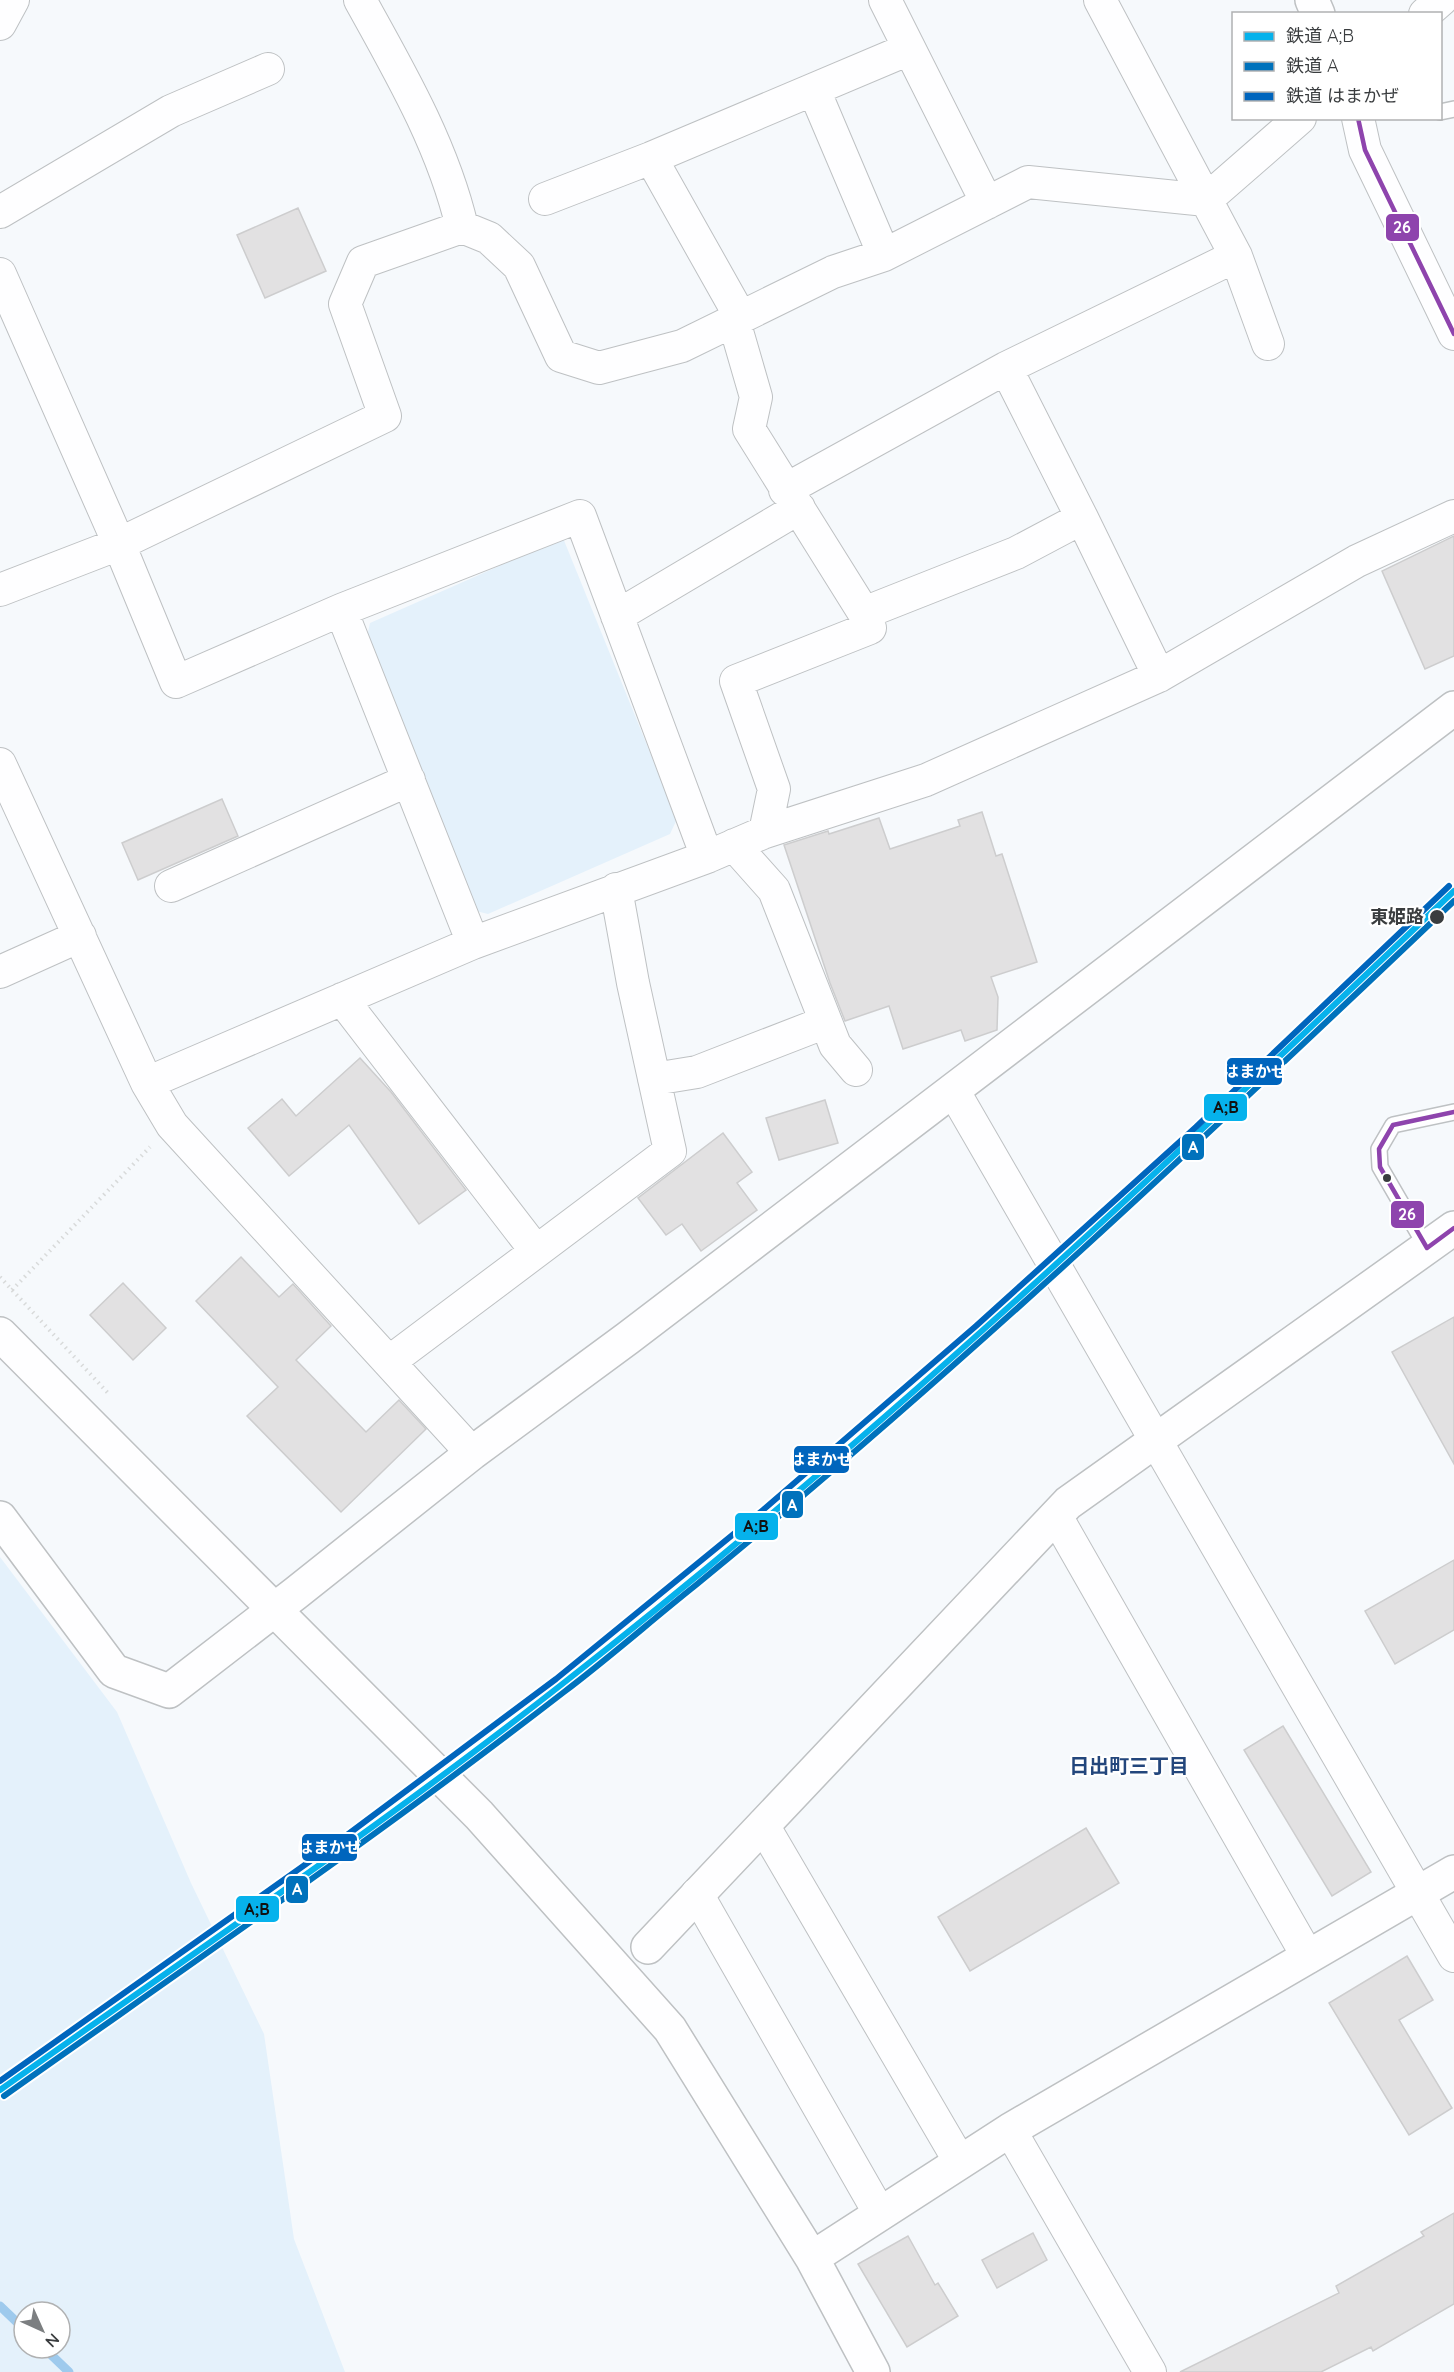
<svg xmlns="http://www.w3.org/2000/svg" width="1454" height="2372" font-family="Quicksand,'Noto Sans JP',sans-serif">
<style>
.green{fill:#e4f1fb;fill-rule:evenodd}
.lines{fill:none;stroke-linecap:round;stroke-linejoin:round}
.stream{stroke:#9ecaed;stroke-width:9}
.building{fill:#e2e1e2;stroke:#cdcdce;stroke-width:1.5}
.lane-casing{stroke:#bec1c3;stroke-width:18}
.street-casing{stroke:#bec1c3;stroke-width:34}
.secondary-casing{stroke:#bec1c3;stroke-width:36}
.path{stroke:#d8dada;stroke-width:4;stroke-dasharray:1.5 4.5;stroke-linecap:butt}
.lane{stroke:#fefeff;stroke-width:15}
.street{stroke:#fefeff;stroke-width:32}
.secondary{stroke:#fefeff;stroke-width:33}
.bus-1-casing{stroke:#fff;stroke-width:9}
.bus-1{stroke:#8e44ad;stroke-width:4.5}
.rail-1-casing{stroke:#fff;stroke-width:10}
.rail-2-casing{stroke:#fff;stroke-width:10}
.rail-3-casing{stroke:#fff;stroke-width:10}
.rail-1{stroke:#06b2ec;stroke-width:6}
.rail-2{stroke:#0072bc;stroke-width:6}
.rail-3{stroke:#0065bd;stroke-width:6}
.stop-dot{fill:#3a3d3f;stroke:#fff;stroke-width:2}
.labels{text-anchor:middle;stroke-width:4.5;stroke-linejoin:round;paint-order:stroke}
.stop-label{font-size:18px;font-weight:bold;fill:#3a3d3f;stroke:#fff;text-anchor:end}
.neighbourhood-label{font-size:20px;font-weight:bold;fill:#23467c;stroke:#fff}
.line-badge{stroke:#fff;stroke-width:2}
.badge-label{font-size:16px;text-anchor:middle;font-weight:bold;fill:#fff}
.pale-badge-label{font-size:16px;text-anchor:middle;font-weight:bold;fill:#111}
</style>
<rect width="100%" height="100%" fill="#f6f9fc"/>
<path class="green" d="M563,538L677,819L670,834L488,914L472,910L366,641L370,623Z
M0,1557L117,1712L191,1883L264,2034L294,2239L345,2372H0ZM24,2312H60V2348H24Z"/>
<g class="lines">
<path class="stream" d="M0,2306L24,2329
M44,2348L69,2372"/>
</g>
<path class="building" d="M298,208L326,271L265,298L237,235Z
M1454,536V656L1425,669L1382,571Z
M222,799L238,836L138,880L122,843Z
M982,812L996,856L1002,854L1037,962L991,977L998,997L997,1030L965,1041L961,1030L903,1049L889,1006L845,1021L830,983L784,845L828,831L829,834L879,818L890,849L960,826L958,820Z
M360,1058L391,1092L466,1190L419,1224L349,1125L289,1176L248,1128L282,1099L296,1116Z
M825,1100L838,1143L779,1160L766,1118Z
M723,1133L752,1172L737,1183L757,1210L701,1251L682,1224L666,1235L638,1198Z
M241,1257L279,1297L293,1284L331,1326L296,1360L366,1432L399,1400L426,1429L341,1512L247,1416L278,1387L196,1301Z
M123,1283L166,1328L133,1360L90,1315Z
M1454,1317V1464L1392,1352Z
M1454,1560V1630L1395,1664L1365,1611Z
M1283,1726L1371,1872L1332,1896L1244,1750Z
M1086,1828L1119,1883L970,1971L938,1917Z
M1407,1956L1433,2000L1399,2020L1452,2108L1409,2135L1329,2003Z
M1454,2213V2304L1373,2351L1371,2347L1321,2372H1180L1339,2293L1336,2286L1424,2236L1421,2232Z
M1033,2233L1047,2260L997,2288L982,2260Z
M908,2236L935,2285L938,2283L958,2316L907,2347L858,2264Z"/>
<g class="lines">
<g class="lane-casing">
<path id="lane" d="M1440,112L1454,109
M1427,1248L1380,1167L1379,1149L1393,1125L1454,1112"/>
</g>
<g class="street-casing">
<path id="street" d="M360,0C400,72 443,146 462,227
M885,0L987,203
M1100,0L1236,256L1268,344
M1425,14L1441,0
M0,24L13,0
M814,90L884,255
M1358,118L1365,150L1454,334
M651,158L736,309L734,321L756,397L749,429L864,613L870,628L736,681L774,789L765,832
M545,199L651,158L909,49
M0,212L171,111L268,69
M0,274L119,544L176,682L341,610L580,516L707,857
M1006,368L1082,518L1159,676
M785,490L1006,368L1236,256
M0,590L119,544L385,416L345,304L363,262L462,227L489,238L519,266L561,356L599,368L682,346L833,272L884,255L1028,182L1206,200L1300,118
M341,610L473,943
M864,613L1016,553L1082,518
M617,616L799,508
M0,764L147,1083L172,1125L472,1453
M734,845L774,890L835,1045L856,1070
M171,886L409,780
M0,972L80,936
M342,999L536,1251
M654,1079L697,1072L826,1022
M147,1083L473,943L707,857L765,832L926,780L1159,676L1357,561L1454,516
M953,1090L1454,1956
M389,1362L670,1151L633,983L616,889
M1056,1516L1308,1957
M763,1825L960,2162
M697,1894L880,2214
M1010,2130L1150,2372"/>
</g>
<g class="secondary-casing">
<path id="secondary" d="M1312,0L1318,14
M0,1334L479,1815L670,2029L812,2258L873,2372
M0,1518L114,1671L169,1691L296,1593L472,1453L628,1338L1454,708
M648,1947L1068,1503L1454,1228
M812,2258L1010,2130L1454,1872"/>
</g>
<path class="path" d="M0,1277L108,1393
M12,1290L150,1147"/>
<use href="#lane" class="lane"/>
<use href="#street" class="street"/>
<use href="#secondary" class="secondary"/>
<g class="bus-1-casing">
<path id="bus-1" d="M1358,118L1365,150L1454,334
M1454,1112L1393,1125L1379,1149L1380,1167L1427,1248L1454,1228"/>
</g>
<use href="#bus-1" class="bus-1"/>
<g class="rail-1-casing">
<path id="rail-1" d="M0,2090C188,1957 380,1827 561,1685C875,1440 1166,1166 1454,891"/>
</g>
<g class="rail-2-casing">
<path id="rail-2" d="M4,2096C192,1963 382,1833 564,1692C609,1658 652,1620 696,1585C960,1369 1207,1136 1454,901"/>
</g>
<g class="rail-3-casing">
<path id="rail-3" d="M0,2081L347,1835L556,1679L763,1510L976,1326L1196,1127L1449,886"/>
</g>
<use href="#rail-1" class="rail-1"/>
<use href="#rail-2" class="rail-2"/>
<use href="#rail-3" class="rail-3"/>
</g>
<g class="stop-dot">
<circle cx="1437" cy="917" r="8"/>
<circle cx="1387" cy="1178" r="5"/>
</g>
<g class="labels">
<g class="stop-label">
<text x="1424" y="923">東姫路</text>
</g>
<g class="neighbourhood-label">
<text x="1129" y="1773">日出町三丁目</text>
</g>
</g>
<g class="line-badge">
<rect x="1385" y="213" width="35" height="29" rx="6" fill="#8e44ad"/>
<rect x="1226" y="1057" width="57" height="29" rx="6" fill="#0065bd"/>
<rect x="1203" y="1093" width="45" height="29" rx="6" fill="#06b2ec"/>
<rect x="1181" y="1133" width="24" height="28" rx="6" fill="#0072bc"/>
<rect x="1390" y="1200" width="35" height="29" rx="6" fill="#8e44ad"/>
<rect x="793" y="1445" width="57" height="29" rx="6" fill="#0065bd"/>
<rect x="781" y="1490" width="23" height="29" rx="6" fill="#0072bc"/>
<rect x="734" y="1512" width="45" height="29" rx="6" fill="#06b2ec"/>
<rect x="301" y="1833" width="57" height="29" rx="6" fill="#0065bd"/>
<rect x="285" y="1875" width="24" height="29" rx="6" fill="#0072bc"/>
<rect x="235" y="1895" width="45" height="28" rx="6" fill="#06b2ec"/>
</g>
<g class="badge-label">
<text x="1402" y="233">26</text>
<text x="1255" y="1077">はまかぜ</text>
<text x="1193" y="1153">A</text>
<text x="1407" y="1220">26</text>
<text x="821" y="1465">はまかぜ</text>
<text x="792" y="1511">A</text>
<text x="329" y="1853">はまかぜ</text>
<text x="297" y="1895">A</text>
</g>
<g class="pale-badge-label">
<text x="1226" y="1113">A;B</text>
<text x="756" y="1532">A;B</text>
<text x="257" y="1915">A;B</text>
</g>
<rect x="1232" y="12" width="210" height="108" fill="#ffffff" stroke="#b0b1b2" stroke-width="1.5"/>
<rect x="1244" y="32" width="30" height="9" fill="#06b2ec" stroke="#b0b1b2" stroke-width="1.5"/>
<text x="1286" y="42" font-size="18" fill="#3a3d3f">鉄道 A;B</text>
<rect x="1244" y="62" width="30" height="9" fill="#0072bc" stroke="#b0b1b2" stroke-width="1.5"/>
<text x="1286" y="72" font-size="18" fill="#3a3d3f">鉄道 A</text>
<rect x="1244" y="92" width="30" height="9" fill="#0065bd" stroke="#b0b1b2" stroke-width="1.5"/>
<text x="1286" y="102" font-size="18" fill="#3a3d3f">鉄道 はまかぜ</text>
<g transform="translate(42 2330) rotate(135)"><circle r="28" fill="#ffffff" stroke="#b0b1b2" stroke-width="1.5"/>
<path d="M0-4.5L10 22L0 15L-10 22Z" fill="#7c7f81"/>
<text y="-9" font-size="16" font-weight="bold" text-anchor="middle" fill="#3a3d3f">N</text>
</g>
</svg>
